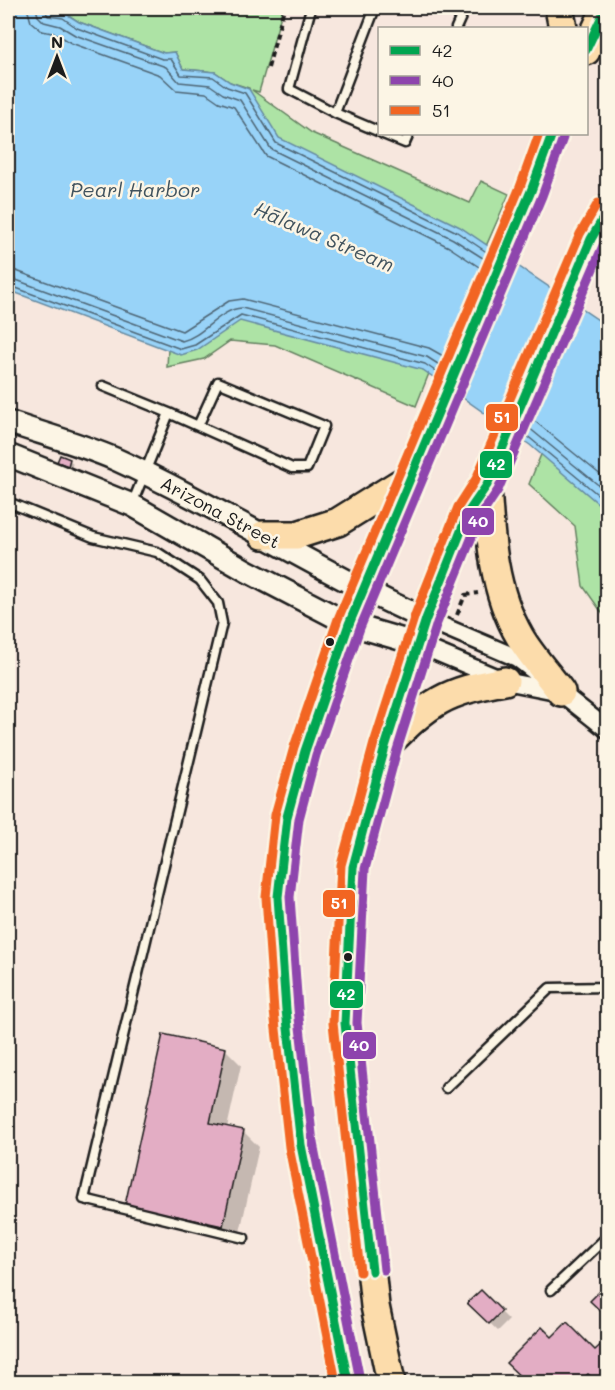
<svg xmlns="http://www.w3.org/2000/svg" width="615" height="1390" font-family="Mali,sans-serif">
<style>
.green{fill:#ade3a5;stroke:#648060;stroke-width:1.5}
.water{fill:#98d3f8;stroke:#668aa0;stroke-width:1.5}
.shadow{fill:#0003}
.lines{fill:none;stroke-linecap:round;stroke-linejoin:round}
.shore{stroke:#4e6574;stroke-width:1.5}
.building{fill:#e3adc4;stroke:#1c1c1c;stroke-width:1.5}
.service-casing{stroke:#1c1c1c;stroke-width:13}
.minor-casing{stroke:#1c1c1c;stroke-width:21}
.tertiary-casing{stroke:#1c1c1c;stroke-width:26}
.primary-casing{stroke:#1c1c1c;stroke-width:32}
.path{stroke:#1c1c1c;stroke-width:4;stroke-dasharray:6 4.5;stroke-linecap:butt}
.service{stroke:#fcf5e5;stroke-width:8}
.minor{stroke:#fcf5e5;stroke-width:16}
.tertiary{stroke:#fcf5e5;stroke-width:21}
.primary{stroke:#fcdcab;stroke-width:27}
.bus-1-casing{stroke:#fcf5e5;stroke-width:14}
.bus-2-casing{stroke:#fcf5e5;stroke-width:14}
.bus-3-casing{stroke:#fcf5e5;stroke-width:14}
.bus-1{stroke:#00a651;stroke-width:9}
.bus-2{stroke:#8e44ad;stroke-width:9}
.bus-3{stroke:#f26522;stroke-width:9}
.bus-dot{fill:#1c1c1c;stroke:#fcf5e5;stroke-width:2}
.labels{text-anchor:middle;stroke-width:5;stroke-linejoin:round;paint-order:stroke}
.street-label{font-size:18px;fill:#1c1c1c;stroke:#fcf5e5}
.water-label{font-size:20px;font-style:italic;fill:#41535e;stroke:#fcf5e5}
.line-badge{stroke:#fcf5e5;stroke-width:2}
.badge-label{font-size:16px;text-anchor:middle;font-weight:bold;fill:#fff}
</style>
<rect width="100%" height="100%" fill="#f7e7de"/>
<filter id="ink" filterUnits="userSpaceOnUse"><feTurbulence type="fractalNoise" baseFrequency=".0167" numOctaves="2"/><feDisplacementMap in="SourceGraphic" scale="12" xChannelSelector="R" yChannelSelector="G"/><feConvolveMatrix kernelMatrix="1 2 1 2 8 2 1 2 1" color-interpolation-filters="sRGB"/></filter>
<g filter="url(#ink)">
<path class="green" d="M42,8H283L259,92L252,90L312,133L470,203L481,181L509,194L472,278L268,150L249,88L230,82L215,72L183,69L175,52L164,53L79,22L65,13Z
M221,305L453,313L416,406L275,345L230,341L204,359L167,367L168,349Z
M562,403L607,444V620L583,586L575,526L529,484Z"/>
<path class="water" d="M8,8H42L65,13L79,22L164,53L175,52L183,69L215,72L230,82L249,89L279,138L460,227L607,326V511L530,445L423,370L240,321L197,350L181,355L8,290Z"/>
<path class="shadow" d="M69,460L73,463L71,468L59,462Z
M225,1049L241,1065L227,1128L244,1132L259,1147L238,1241L142,1220L127,1205Z
M481,1292L509,1320L498,1331L469,1303Z
M552,1339L595,1352L608,1340V1382H528L508,1363Z"/>
<g class="lines">
<path class="shore" d="M27,8L31,22L42,31L57,34L71,43L160,75L176,90L206,93L219,102L234,107L266,156L449,247L482,269
M36,8L38,16L44,22L60,26L75,35L166,67L179,82L210,85L223,94L240,100L271,149L453,239L486,260
M44,8L48,16L63,18L77,28L162,59H171L181,75L213,77L227,87L245,93L276,143L457,232L488,253
M8,268L182,331L229,301L243,299L429,348L445,357
M8,277L182,341C204,336 219,309 242,308L427,357L441,366
M8,285L181,349L195,345L241,315L425,364L438,373
M531,418L608,481
M528,427L608,493
M525,434L608,503"/>
</g>
<path class="building" d="M60,455L70,459L68,466L57,462Z
M163,1034L226,1048L210,1123L244,1130L223,1226L125,1205Z
M608,1283V1318L590,1301Z
M481,1290L502,1311L489,1324L467,1303Z
M567,1322L595,1350L608,1338V1382H597L588,1374L579,1382H526L506,1363L542,1327L552,1337Z"/>
<g class="lines">
<g class="service-casing">
<path id="service" d="M311,8L289,89L335,113L375,8
M456,28L465,8
M335,113L380,132
M383,134L405,143L409,134
M103,386L169,413L132,504
M169,413L292,468H307L324,426L218,382L198,426
M8,502L93,537L157,552L200,580L218,603L222,623L84,1199L244,1238
M446,1088L550,988L608,987
M551,1290L608,1236"/>
</g>
<g class="minor-casing">
<path id="minor" d="M426,619L517,658L535,672
M417,644L505,681L561,692
M555,688L608,730"/>
</g>
<g class="tertiary-casing">
<path id="tertiary" d="M8,422C43,434 80,444 115,459C221,507 319,572 426,619
M8,455L132,505L247,571L349,624L417,644"/>
</g>
<g class="primary-casing">
<path id="primary" d="M559,8L563,28
M586,51L606,8
M487,485C490,537 493,591 520,637C531,656 548,674 561,692
M263,535H297L338,522L412,476
M388,744C430,702 445,691 505,681
M348,1382L301,1145L286,1010L278,897L287,817L305,751L349,624L531,191L552,134
M391,1382L375,1306L345,1023L353,867L385,747L426,619L469,511L487,485L591,239L608,209"/>
</g>
<path class="path" d="M268,68L284,8
M457,615L465,595L478,593"/>
<use href="#service" class="service"/>
<use href="#minor" class="minor"/>
<use href="#tertiary" class="tertiary"/>
<use href="#primary" class="primary"/>
<g class="bus-1-casing">
<path id="bus-1" d="M586,50L606,8
M372,1271L345,1023L353,867L385,747L426,619L469,511L487,485L591,239L608,210
M348,1382L301,1145L286,1010L278,897L287,817L305,751L349,624L531,191L552,134"/>
</g>
<g class="bus-2-casing">
<path id="bus-2" d="M384,1270L357,1023L365,869L397,750L437,623L480,517L498,490L608,234
M360,1380L313,1143L298,1009L290,897L299,819L316,755L360,628L542,196L563,138"/>
</g>
<g class="bus-3-casing">
<path id="bus-3" d="M360,1272L333,1023L341,865L374,743L415,615L458,507L476,479L580,234L598,203
M336,1382L289,1147L274,1011L266,897L275,815L294,747L338,619L520,187L539,134"/>
</g>
<use href="#bus-1" class="bus-1"/>
<use href="#bus-2" class="bus-2"/>
<use href="#bus-3" class="bus-3"/>
</g>
</g>
<g class="bus-dot">
<circle cx="330" cy="642" r="5"/>
<circle cx="348" cy="957" r="5"/>
</g>
<g class="labels">
<g class="street-label">
<text transform="translate(220 513) rotate(28)" y="6">Arizona Street</text>
</g>
<g class="water-label">
<text x="135" y="197">Pearl Harbor</text>
<text transform="translate(324 237) rotate(23)" y="7">Hālawa Stream</text>
</g>
</g>
<g class="line-badge">
<rect x="485" y="403" width="34" height="29" rx="6" fill="#f26522"/>
<rect x="479" y="450" width="34" height="29" rx="6" fill="#00a651"/>
<rect x="461" y="507" width="34" height="29" rx="6" fill="#8e44ad"/>
<rect x="322" y="889" width="34" height="29" rx="6" fill="#f26522"/>
<rect x="329" y="980" width="35" height="29" rx="6" fill="#00a651"/>
<rect x="342" y="1031" width="35" height="29" rx="6" fill="#8e44ad"/>
</g>
<g class="badge-label">
<text x="502" y="423">51</text>
<text x="496" y="470">42</text>
<text x="478" y="527">40</text>
<text x="339" y="909">51</text>
<text x="346" y="1000">42</text>
<text x="359" y="1051">40</text>
</g>
<rect width="615" height="1390" fill="none" stroke="#fcf5e5" stroke-width="30"/>
<rect x="15" y="15" width="585" height="1360" fill="none" stroke="#1c1c1c" stroke-width="2" filter="url(#ink)"/>
<rect x="378" y="27" width="210" height="108" fill="#fcf5e5" stroke="#a29e95" stroke-width="1.5"/>
<rect x="390" y="46" width="30" height="9" fill="#00a651" stroke="#a29e95" stroke-width="1.5"/>
<text x="432" y="57" font-size="18" fill="#1c1c1c">42</text>
<rect x="390" y="76" width="30" height="9" fill="#8e44ad" stroke="#a29e95" stroke-width="1.5"/>
<text x="432" y="87" font-size="18" fill="#1c1c1c">40</text>
<rect x="390" y="106" width="30" height="9" fill="#f26522" stroke="#a29e95" stroke-width="1.5"/>
<text x="432" y="117" font-size="18" fill="#1c1c1c">51</text>
<g transform="translate(57 57)" stroke="#fcf5e5" stroke-width="4.5" paint-order="stroke">
<path d="M0-4.5L10 22L0 15L-10 22Z" fill="#1c1c1c"/>
<text y="-9" font-size="16" font-weight="bold" text-anchor="middle" fill="#1c1c1c">N</text>
</g>
</svg>
